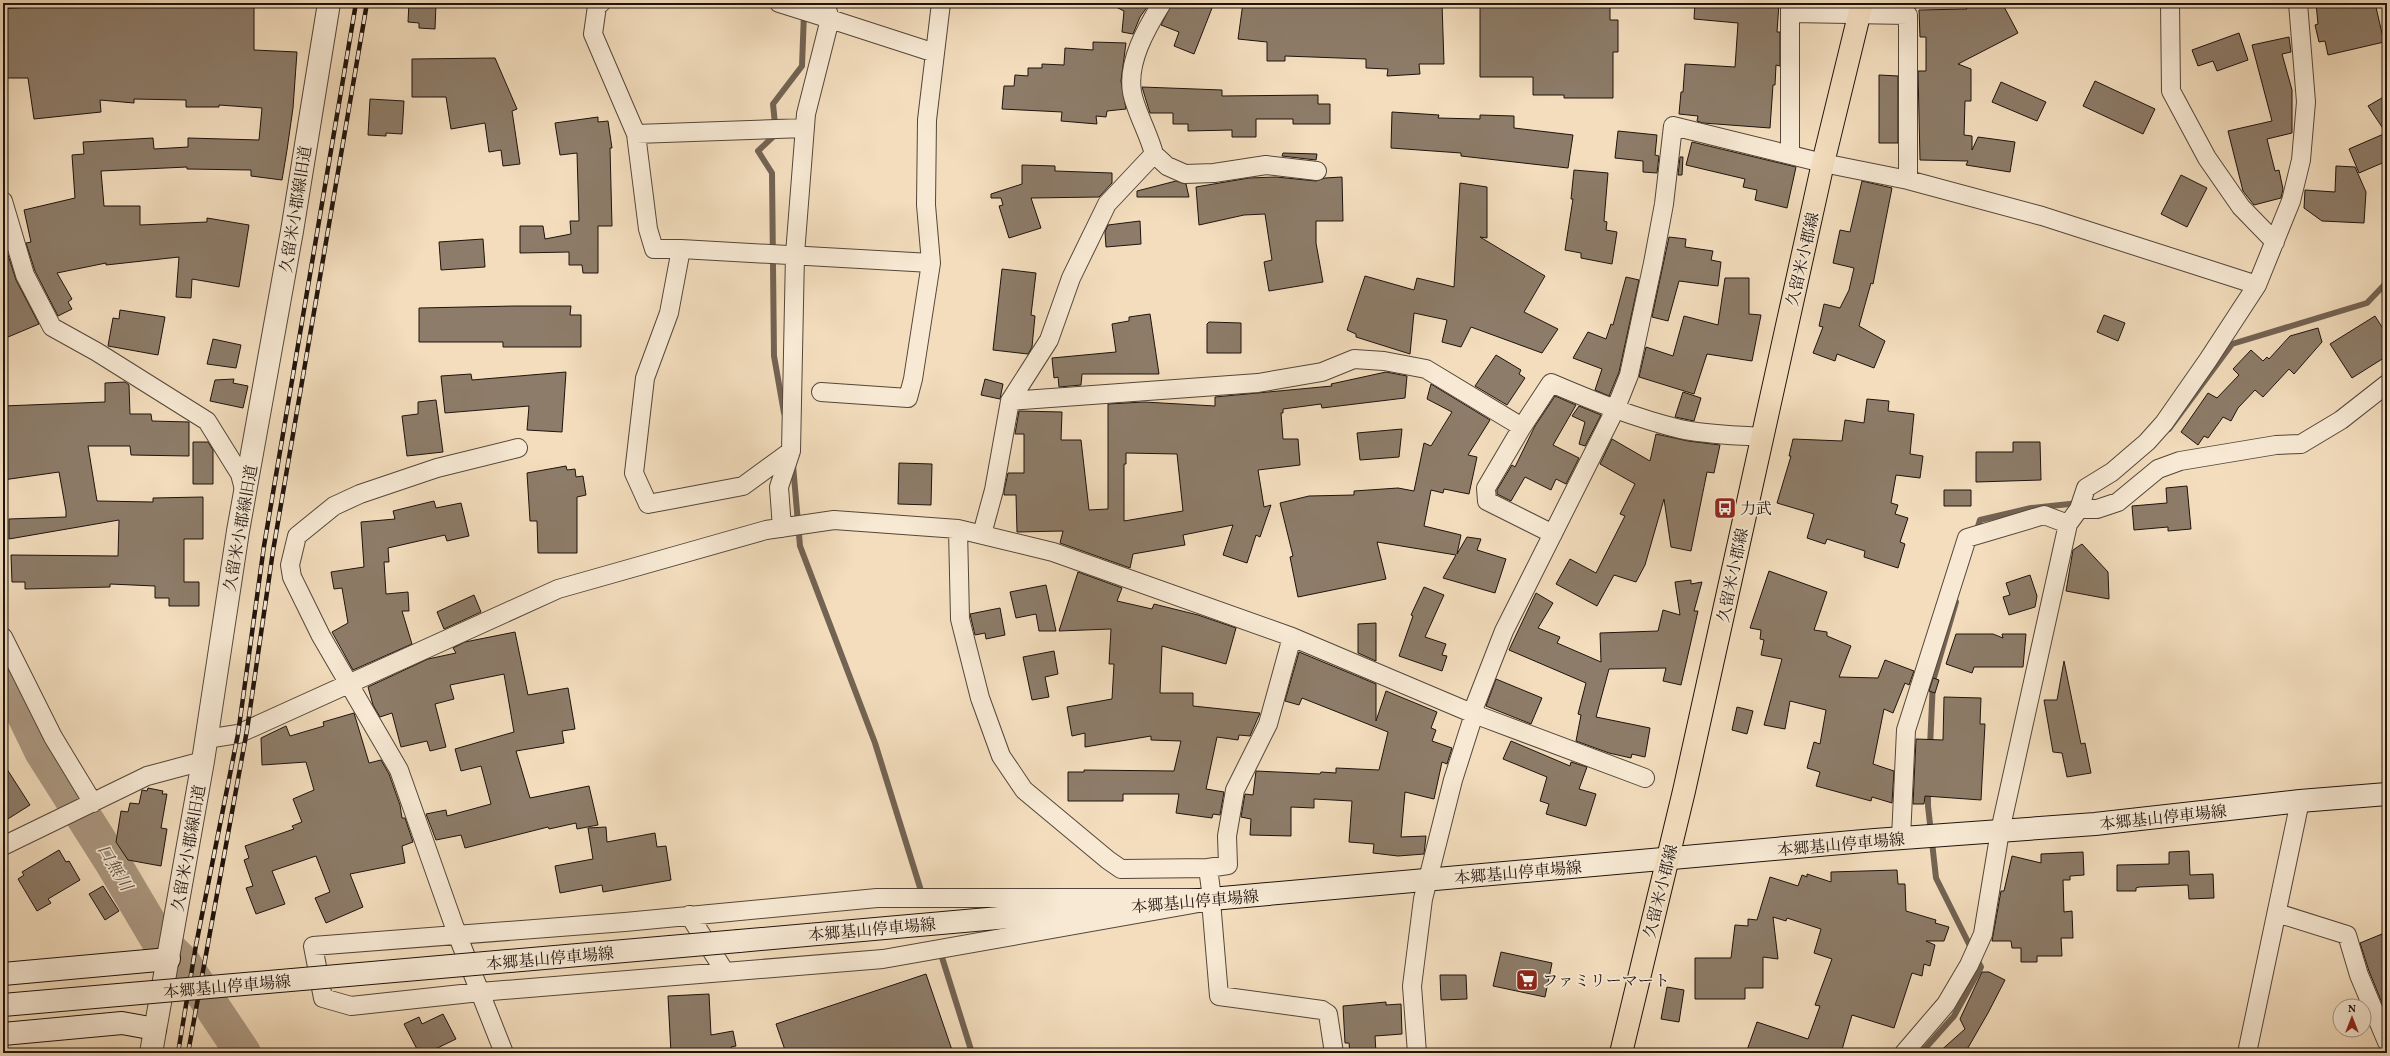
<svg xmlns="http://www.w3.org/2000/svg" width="2390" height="1056" font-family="Vollkorn,'Noto Serif JP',serif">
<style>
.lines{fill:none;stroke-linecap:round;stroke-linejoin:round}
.stream{stroke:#736353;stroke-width:6}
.river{stroke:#ab9881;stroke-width:36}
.building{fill:#8d7c69;stroke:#1f130d;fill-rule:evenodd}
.minor-casing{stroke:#544639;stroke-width:20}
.tertiary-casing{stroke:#544639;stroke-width:24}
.secondary-casing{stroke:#1f130d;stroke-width:24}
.primary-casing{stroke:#1f130d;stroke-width:24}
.minor{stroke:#f7e9d4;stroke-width:18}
.tertiary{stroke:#f7e9d4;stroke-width:22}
.secondary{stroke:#f7e9d4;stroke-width:22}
.primary{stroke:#f3ddbd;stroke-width:22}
.rail-casing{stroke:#1f130d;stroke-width:4.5}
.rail{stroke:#f7e9d4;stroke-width:3;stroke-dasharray:9;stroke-linecap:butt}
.secondary-bridge-casing{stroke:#1f130d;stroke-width:24;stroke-linecap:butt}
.secondary-bridge{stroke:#f7e9d4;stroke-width:22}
.labels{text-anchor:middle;stroke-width:3.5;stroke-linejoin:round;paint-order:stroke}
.street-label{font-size:16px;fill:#1f130d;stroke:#f7e9d4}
.poi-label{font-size:16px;fill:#1f130d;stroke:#f7e9d4;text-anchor:start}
.water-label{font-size:17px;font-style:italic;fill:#5e4f41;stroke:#f7e9d4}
</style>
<rect width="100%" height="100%" fill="#f3ddbd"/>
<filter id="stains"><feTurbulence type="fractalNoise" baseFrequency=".005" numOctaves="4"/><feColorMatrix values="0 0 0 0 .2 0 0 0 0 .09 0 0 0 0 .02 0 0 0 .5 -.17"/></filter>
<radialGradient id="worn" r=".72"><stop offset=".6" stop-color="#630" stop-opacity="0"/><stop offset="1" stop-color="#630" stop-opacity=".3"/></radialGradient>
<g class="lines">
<path class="stream" d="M784,413L774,356L772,173L758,151L776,134L773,104L802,66L804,13
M2169,429L2232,344L2367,303L2387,282
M793,465L800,546L875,743L923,897
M1976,533L1980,520L2031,508L2079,503
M1930,747L1933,681L1956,602
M1928,788V806L1936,878L1972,950
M940,951L972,1053
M1921,1053L1954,1016L1981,967L1976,958"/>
<path class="river" d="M3,670L42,751L113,863L158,939L183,963L243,1053"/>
</g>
<path class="building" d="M104,3H254V50L297,52L293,108L287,150L282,180L251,176V170L187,169V167L101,171L104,206H140V225L207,222V218L249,225L239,287L192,279L191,298L176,297L179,257L106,265V263L57,273L72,299L68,302L72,309L58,316L35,271L26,243L31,242L24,210L75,198L72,155L84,154L83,142L153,138L154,149L188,147V138L259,140L262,108L219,105V107H186V100L134,99V103L100,100L101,112L34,119L28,78H3V9L67,4L68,7Z
M409,3H436L435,29L419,28V23L408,22Z
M1108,3H1150L1140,17L1133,34L1122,32L1124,11Z
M1172,3H1214L1194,54L1174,46L1179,32L1161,25Z
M1243,3H1442L1444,64H1419L1420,74L1387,76L1388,69L1366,68V59L1285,56V61H1267V42L1238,39Z
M1480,3H1610V20H1618V52H1613V98H1564V95H1533V77H1480Z
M1695,3H1779L1777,32H1780V66L1776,65L1775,85H1773L1770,128L1703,123L1697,121L1698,116L1679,114L1681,92H1683L1685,64L1735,67L1738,23L1694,19Z
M1963,3H2002L2018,33L1958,64L1971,69V101H1965L1964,135L1972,136V150L1978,137L2015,142L2010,172L1966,165L1968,161L1920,160L1918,71H1926V37H1920L1919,10L1967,9Z
M2316,3H2375L2384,42L2328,55L2325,41L2319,42L2315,25L2318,24Z
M2239,33L2248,60L2217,71L2213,61L2198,66L2192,50Z
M2289,37L2291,52L2282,54L2292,90V133L2267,139L2275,171L2279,170L2283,189L2281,198L2254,205L2243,191L2228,131L2272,121L2252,45Z
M1093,42L1126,43L1121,81L1126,109L1107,111L1106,117L1096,116L1097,124L1061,121L1062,112L1002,109L1004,86H1014L1015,75L1028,76V68H1042V64L1064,65L1065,48L1093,50Z
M495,58L517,109L512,111L520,164L503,166L501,150L489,152L485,123L451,129L446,97H412V59Z
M1879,75L1898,76V143H1879Z
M2095,81L2155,109L2143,134L2083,106Z
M2001,82L2046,102L2037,121L1992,102Z
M1142,87L1222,90V96L1318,95V104H1330V124H1293V119H1256V137H1232V130L1188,131V124H1173V113H1150Z
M2387,95V161L2359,173L2349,149L2386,133L2368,106Z
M370,99L404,101L402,134L386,133V136L368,135Z
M1392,112L1439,115L1438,118L1480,119V115L1514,116V128L1573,135L1568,168L1461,156V153L1391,148Z
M598,117V122L608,121L612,148H610L612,226H598V273H583L582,265H569V252L520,253V226H543L545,239L571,234L570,221H579L577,153L560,155L555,123Z
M1618,131L1657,135L1655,155L1659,156L1657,173L1643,172V161L1615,158Z
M1692,142L1796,167L1787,208L1755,200L1757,190L1743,187L1745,179L1686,165Z
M1283,153L1317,154L1316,160L1282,156Z
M1680,157H1683L1682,175H1678Z
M1022,165L1055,166V171L1112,173V183L1099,197L1031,198L1041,228L1009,238L999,206L1003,205L1001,198H991V194L1022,184Z
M2336,166L2355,167L2366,192L2364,223L2322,221L2304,208L2305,190L2335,192Z
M1574,170L1608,173L1604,221L1607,222L1606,230L1617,232L1612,264L1581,258V253L1565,250L1573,199H1571Z
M2181,175L2207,188L2187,227L2161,214Z
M1276,177L1316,181L1325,178L1342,177L1343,221H1316V243L1323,282L1269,291L1264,262L1272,260L1265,214L1244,215L1199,225L1196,187L1249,178Z
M1176,181L1186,184L1189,197H1137V191Z
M1862,181L1892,188L1873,284L1871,283L1859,326L1885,341L1874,368L1837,354L1835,361L1813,353L1823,327L1819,326L1824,304L1840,308L1849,290L1854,268L1833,263L1840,230L1850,232Z
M1460,183L1487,187V238L1480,237L1545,276L1524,312L1558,329L1542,353L1471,327L1461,347L1442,342L1447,320L1414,313L1410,354L1356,337V334L1347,330L1365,276L1414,290L1417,278L1454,287Z
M1140,221L1141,244L1106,247L1105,232L1108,225Z
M1669,237L1686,239L1685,247L1713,251L1711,260L1721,262L1718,286L1679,281L1668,321L1652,317Z
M483,239L485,267L441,270L439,242Z
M8,255L16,280L39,324L8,337L3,324V257Z
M1002,269L1036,273L1031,315L1035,316L1032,347L1028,354L993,350Z
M1626,277L1639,280L1619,372L1609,396L1595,390L1602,369L1573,358L1588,332L1606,339L1611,324L1613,325Z
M1725,278H1749V314L1761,315L1752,361L1707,354L1694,394L1639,377L1646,347L1673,356L1684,316L1718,325Z
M515,306H571L570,315H581V347H503V342H419V308Z
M120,310L165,317L158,355L108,346L113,318L119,319Z
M1150,314L1159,374H1082L1081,385L1059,387L1058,377L1054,378L1052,358L1116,352L1112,324L1129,321V317Z
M2104,315L2125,323L2118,341L2097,332Z
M2375,316L2387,335V356L2352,378L2330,344Z
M1209,322L1241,323V353H1207V324Z
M2318,328L2322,342L2294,374L2289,369L2263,397L2255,390L2238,408L2231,421L2223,417L2208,438L2204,436L2198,445L2181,432L2208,393L2217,398L2239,375L2233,369L2251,350L2263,361L2267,357L2269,359L2290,336Z
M213,339L241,345L236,368L207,364Z
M1496,355L1521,370L1519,374L1525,378L1507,405L1475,386Z
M566,372L562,432L527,430L529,406L445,413L441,376L471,374L472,380Z
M1386,372L1407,376L1405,398L1322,408L1321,404L1283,409V413H1281L1283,439H1298L1300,465L1258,470L1264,507L1271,505L1260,537L1256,535L1247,563L1223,555L1233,525L1183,535L1185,545L1133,554L1130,568L1060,543L1063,531L1017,532L1016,495H1004V491L1008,473H1024V434H1015L1019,411L1062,412L1061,440H1081L1089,510L1108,509V404L1144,402L1215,406V397L1332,386L1331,384ZM1126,453L1177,454L1183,511L1124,521V464H1126Z
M234,379L233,383L248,386L243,408L210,401L215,380Z
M985,379L1003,384L1000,399L981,395Z
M125,382L129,385L130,414H151L152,421L189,422V456L131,455L130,446H88L97,501L153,502V498L203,497V539H184V582H199V606H169V598H155V586L110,584V587L25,589V582H12L11,555L118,556L119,520L9,539V519L66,517V511L59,472L3,480V406L105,402V383Z
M1431,384L1490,420L1468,455L1477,457L1469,494L1444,489L1443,493L1431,490L1424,526L1461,535L1457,554L1467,537L1481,539L1477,550L1506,559L1495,593L1443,578L1456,555L1377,542L1386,579L1298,597L1290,557L1293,556L1280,503L1309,496L1354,495V491L1398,488L1414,491L1424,443L1431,446L1452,412L1427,399Z
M1683,392L1701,398L1694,421L1675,417Z
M1555,396L1576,405L1553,445L1579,458L1566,484L1556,479L1551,490L1525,477L1511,501L1497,494V490L1512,465L1515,467L1535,426Z
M1867,399L1889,401L1888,411L1914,414L1910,454L1923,456L1920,478L1896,475L1891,503L1898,505L1895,514L1908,518L1900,542L1905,544L1898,568L1864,557L1865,551L1827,539L1825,544L1807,538L1814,514L1777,503L1791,456H1789L1793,439L1842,441L1845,420L1864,423Z
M436,400L443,452L407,456L402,416L418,414V402Z
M1579,406L1601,415L1585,446L1579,444L1585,422L1572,416Z
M1402,429L1399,457L1360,460L1357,433Z
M1656,434L1688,441L1720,445L1714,473L1707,472L1691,551L1671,547L1664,499L1645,565L1636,582L1614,575L1597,606L1556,584L1570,559L1596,573L1625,516L1620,514L1635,484L1600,464L1612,439L1650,461Z
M193,442H208L213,450V484H193Z
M2013,442H2040L2041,480L1976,482V452H2013Z
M899,463L932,464L931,505L898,504Z
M566,466L567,470L575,469L576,477L583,476L586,495L577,497V553H538L537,521H530L527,473Z
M2187,486L2191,529L2168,531V527L2134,530L2132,506L2167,503L2166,488Z
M1944,490H1971V506H1944Z
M434,501L436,508L461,503L469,536L447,541L445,535L388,548L389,562H384L386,594L408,592L409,611H402L412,644L353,670L332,632L348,623L342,588L334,589L331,572L364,567L361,522L395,519L393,511Z
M2082,544L2108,572L2109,599L2066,591L2073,550Z
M1769,571L1827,592L1814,630L1827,632V636L1851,646L1839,677L1878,678L1885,660L1914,671L1909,685L1905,683L1893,713L1884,709L1873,764L1894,771L1892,803L1872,797L1871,801L1816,786L1820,772L1807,768L1814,742L1820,744L1826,710L1790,701L1785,729L1764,725L1782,659L1761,655L1764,640L1760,639L1761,630L1750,628Z
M1078,572L1122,588L1117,601L1152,609L1154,604L1198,615L1236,628L1226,664L1162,646L1160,693H1193V706L1260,713L1250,736L1239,735L1238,740L1217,737L1206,789L1224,792L1220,815L1213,814L1212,818L1176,813L1179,794H1123V801H1068V772H1084V770L1174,771L1181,741L1151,740V736L1085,747V733L1072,736L1067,707L1112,699L1114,664H1109L1111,629L1059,631Z
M2030,575L2037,596L2035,607L2009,615L2003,597L2010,595L2006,583Z
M1691,580V584L1702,582L1694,611H1698L1681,685L1663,681L1666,668L1609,669L1596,717L1650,728L1645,757L1632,754L1631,758L1609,753L1576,741L1581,715L1578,714L1586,683L1509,650L1536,593L1553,603L1538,628L1560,637L1557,643L1601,662L1600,633L1658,631L1663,610L1680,615L1675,582Z
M1046,585L1056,631H1039L1036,614L1016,618L1010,592Z
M1424,587L1444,595L1425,637L1446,644L1442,655L1447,656L1442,671L1399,656L1413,616L1411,615Z
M474,595L481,612L444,629L437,612Z
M1000,608L1005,635L986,639L985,633L975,635L970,614Z
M1376,623V661L1358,653V624Z
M515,632L528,695L568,688L575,729L562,731L564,743L516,751L530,798L589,786L598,825L577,829L576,823L549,829L548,827L465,848L461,835L436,840L426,814L446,810L447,816L491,804L481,766L461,771L455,749L514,732L504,674L450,685L454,699L435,704L446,747L430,751L427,741L401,747L392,713L380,717L373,705L368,687L428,659L456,653L453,648L465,642Z
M1956,634H1993L2003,638L2002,634H2026L2023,667H1974L1972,673L1946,664Z
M1054,651L1058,674L1045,677L1049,697L1032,700L1023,657Z
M1299,652L1376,684V721L1386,691L1437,712L1431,728L1436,730L1432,741L1452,748L1447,764L1442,762L1434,799L1405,792L1401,837L1426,836L1424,854L1398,856L1373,853L1374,844L1349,842L1352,801L1314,799V808L1291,807V836L1250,835L1251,819L1241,817L1245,794L1253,795L1256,771L1320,774L1321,772L1336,773V768L1379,770L1388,732L1302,698L1299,705L1285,701Z
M2064,661L2081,744L2085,743L2091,773L2067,777L2062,753L2053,752L2044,700H2057Z
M1933,678L1939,680L1935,693L1929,691Z
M1496,679L1542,698L1531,724L1486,706Z
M1944,697L1981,698L1980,724H1985L1981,800L1925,796L1924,804H1913L1916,739L1943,740Z
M1737,707L1753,711L1747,734L1732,730Z
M354,713L369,763L381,760L389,774L400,805L402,818H405L413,842L402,846L405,863L350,874L363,907L326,923L315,898L330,892L316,856L272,871L285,904L256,914L246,888L253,886L244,860L249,858L245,846L294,829L292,826L302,822L293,799L314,790L306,762L262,765L261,738L286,726L290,736L324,726L323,722Z
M1511,741L1570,766L1571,762L1587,767L1579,789L1596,794L1586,826L1546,814L1549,804L1540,801L1547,777L1503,759Z
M3,763L30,805L3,822Z
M148,788L163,791L162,794H167L161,828L167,829L161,866L128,860L116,842L121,811L128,812L130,803L139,804L142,790L147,791Z
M606,827L607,842L655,833L657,847L666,846L671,880L603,892L602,885L560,893L555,866L593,859L588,828Z
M59,850L66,862L69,861L80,880L48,899L51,903L37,911L18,879L24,875L22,872Z
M2189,851L2190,875L2213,874L2214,898L2189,899L2188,885L2139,887L2136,888V891H2117V865L2169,864V852Z
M2083,852L2084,875L2070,876V880H2063L2064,912L2072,911L2073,938H2061L2062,956H2037V962H2021V948H2012L2011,941H1992L2001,891H2004L2012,856L2041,863V854Z
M1897,870L1898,884H1905L1906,911L1936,920L1935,923L1949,927L1944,941H1926L1935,945L1930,966L1924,964L1922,976L1912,973L1894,1028L1852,1015L1841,1053H1746L1757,1022L1808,1039L1820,1006L1815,1005L1832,959L1814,953L1821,929L1787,918L1786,921L1773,917L1778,959L1763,957V988H1745V999H1695V958H1731L1735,925L1748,926V919L1757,920L1770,877L1798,886L1802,875L1807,877V874L1831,882V872Z
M103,886L119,911L105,920L89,894Z
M2382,934L2387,946V1015L2369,971L2360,943Z
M1501,952L1552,963L1545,997L1493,986Z
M1982,972H1989L2005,980L1988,1013L1965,1053H1938L1965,1029L1960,1019Z
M926,974L953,1053H786L776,1024Z
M1440,975H1466L1467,999L1441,1000Z
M1667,987L1684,990L1679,1022L1661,1019Z
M709,994L711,1035L733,1031L736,1046L731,1047L733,1053H671L668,996Z
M1386,1002V1005L1401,1004L1402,1034L1375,1036L1376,1053H1350L1349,1043H1345L1343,1006Z
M443,1014L456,1039L427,1053H419L404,1024L419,1017L422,1024Z"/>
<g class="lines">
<g class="minor-casing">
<path id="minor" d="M601,3L597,6L593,34L636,134L648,229L654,249H681L669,313L645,378L634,473L648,504L743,486L791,451L779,487L782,528
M779,3L830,19L825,3
M2170,3L2171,91L2207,158L2241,207L2275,242
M1791,13L1908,15V180
M636,134L805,128
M1154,154L1167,166L1185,174L1214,173L1266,165L1317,171
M1790,154V3
M3,201L25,275L52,327L97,352L207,421L240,474L245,493
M681,249L931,263
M821,392L908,398L913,379L931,263L926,205L927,120L941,3
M1010,401L1258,383L1322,372L1354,359L1384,361L1426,369L1522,427L1486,488L1487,501L1553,534
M1522,427L1551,383C1593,401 1635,418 1680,429C1707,435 1734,435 1762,437
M791,451L795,254L806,114L830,19L935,53
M2079,509H2097L2118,502L2158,469L2180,461L2276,445L2301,444L2341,420L2387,384
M958,529L960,619L980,698L1001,756L1024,790L1108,860L1121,869L1208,868L1212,898
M982,534L994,490L1010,401L1049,340L1071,278L1107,204L1154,154C1149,134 1135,110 1132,92C1127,62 1146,29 1162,3
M3,637L53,737L93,803
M1472,713L1504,631L1615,410L1629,375L1653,263L1664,204L1673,126L1823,163L1908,180L2042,216L2257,285
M206,739L238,734L558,589L766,530L834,520L958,529L1053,552L1292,637L1474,714L1645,778
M1901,838L1906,730L1967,538L2044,515L2068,524
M3,846L147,776L203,761
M1208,868L1228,865L1227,836L1235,790L1268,724L1292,637
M877,898H1227L883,959L480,992L351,1006L323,998L313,946L625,922Z
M1211,901L1219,996L1322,1010L1328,1014L1334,1053
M2277,913L2347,935L2359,975L2387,1042
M689,915L725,972
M504,1053L457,934L399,770L321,636L292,577L290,565L297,536L334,506L360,494L437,468L518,448
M1417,1053L1412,986L1423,899L1453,780L1474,714
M1904,1053L1946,1004L1969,965L1983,934L2000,831L2068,524L2079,509L2086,488L2112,472L2147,442L2164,423L2208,360L2257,285L2291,201L2301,160L2306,102L2298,3
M2247,1053L2300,801"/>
</g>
<g class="tertiary-casing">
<path id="tertiary" d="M151,1053L203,761L238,531L292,231L329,3"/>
</g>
<g class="secondary-casing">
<path id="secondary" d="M739,941L1875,840L2095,824L2300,801L2387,794
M3,974L169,959
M3,1034L122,1023L155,1029"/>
</g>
<g class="primary-casing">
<path id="primary" d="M1621,1053L1684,791L1823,163L1862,3"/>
</g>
<use href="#minor" class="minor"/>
<use href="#tertiary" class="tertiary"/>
<use href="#secondary" class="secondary"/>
<use href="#primary" class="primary"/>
<g class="rail-casing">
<path id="rail" d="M178,1053L196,945L238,734L264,546L356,3
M188,1053L247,730L273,551L367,3"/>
</g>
<use href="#rail" class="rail"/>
<g class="secondary-bridge-casing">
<path id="secondary-bridge" d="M3,1005L739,941"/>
</g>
<use href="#secondary-bridge" class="secondary-bridge"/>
</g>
<defs>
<g id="bus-square" transform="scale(1.15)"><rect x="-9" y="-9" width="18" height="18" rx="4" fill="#8f2418" stroke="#f7e9d4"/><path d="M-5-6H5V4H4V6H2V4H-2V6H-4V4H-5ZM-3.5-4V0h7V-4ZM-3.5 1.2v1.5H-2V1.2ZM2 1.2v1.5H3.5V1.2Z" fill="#fff"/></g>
<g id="supermarket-square" transform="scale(1.15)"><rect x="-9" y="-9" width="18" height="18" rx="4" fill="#8f2418" stroke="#f7e9d4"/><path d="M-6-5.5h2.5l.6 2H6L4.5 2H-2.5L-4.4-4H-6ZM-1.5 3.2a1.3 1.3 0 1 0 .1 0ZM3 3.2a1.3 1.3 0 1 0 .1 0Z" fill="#fff"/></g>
</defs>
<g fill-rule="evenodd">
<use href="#bus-square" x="1725" y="508"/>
<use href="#supermarket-square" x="1527" y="980"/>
</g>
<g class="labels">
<g class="street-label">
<text transform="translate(295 209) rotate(-81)" y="6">久留米小郡線旧道</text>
<text transform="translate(1802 259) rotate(-77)" y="6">久留米小郡線</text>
<text transform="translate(240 528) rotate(-80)" y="6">久留米小郡線旧道</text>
<text transform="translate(1732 575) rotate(-78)" y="6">久留米小郡線</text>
<text transform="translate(2163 817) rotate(-6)" y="6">本郷基山停車場線</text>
<text transform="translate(1841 844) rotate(-5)" y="6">本郷基山停車場線</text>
<text transform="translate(188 848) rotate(-80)" y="6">久留米小郡線旧道</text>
<text transform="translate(1518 872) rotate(-5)" y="6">本郷基山停車場線</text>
<text transform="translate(1660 891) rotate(-76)" y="6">久留米小郡線</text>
<text transform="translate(1195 901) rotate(-5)" y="6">本郷基山停車場線</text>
<text transform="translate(872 929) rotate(-5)" y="6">本郷基山停車場線</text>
<text transform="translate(550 958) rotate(-5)" y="6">本郷基山停車場線</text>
<text transform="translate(227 986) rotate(-5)" y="6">本郷基山停車場線</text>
</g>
<g class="poi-label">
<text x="1740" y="514">力武</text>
<text x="1542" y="986">ファミリーマート</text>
</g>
<g class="water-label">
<text transform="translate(115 867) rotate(59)" y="6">口無川</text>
</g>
</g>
<rect width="2390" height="1056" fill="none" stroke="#f3ddbd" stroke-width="16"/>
<rect x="4" y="4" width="2382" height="1048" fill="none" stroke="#1f130d" stroke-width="2"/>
<rect x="8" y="8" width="2374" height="1040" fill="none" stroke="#1f130d"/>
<g transform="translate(2352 1018)"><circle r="19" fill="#f7e9d4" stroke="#a19384"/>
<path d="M0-3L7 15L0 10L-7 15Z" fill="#8f2418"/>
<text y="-6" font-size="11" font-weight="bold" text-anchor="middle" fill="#1f130d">N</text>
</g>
<rect width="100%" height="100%" filter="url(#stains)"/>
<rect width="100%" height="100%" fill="url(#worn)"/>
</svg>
